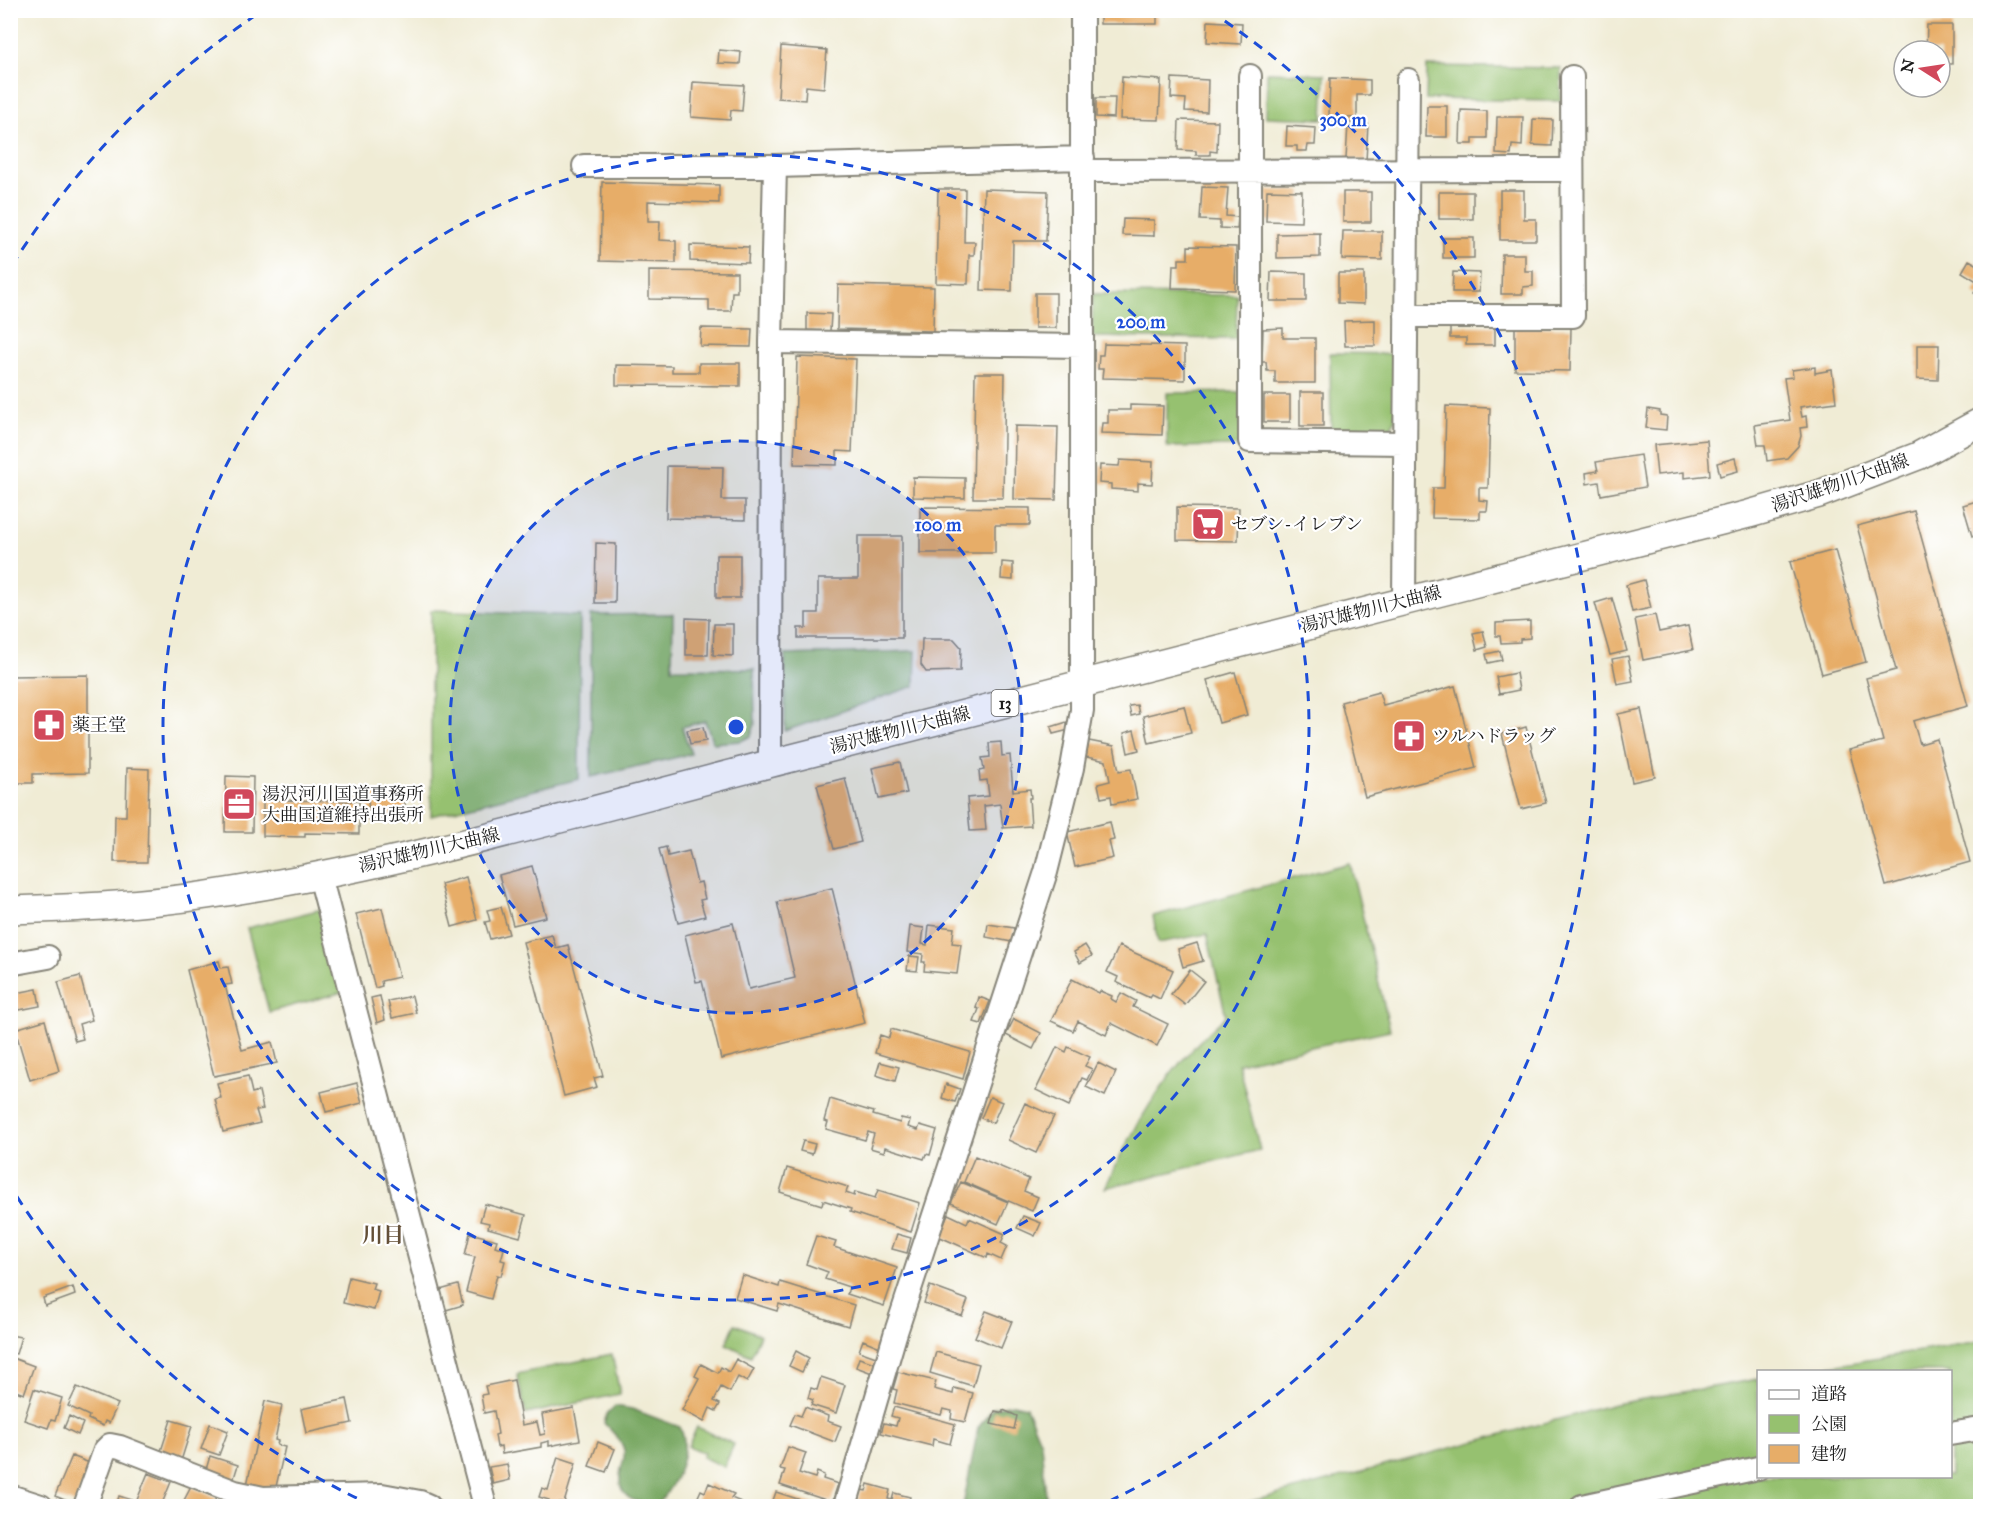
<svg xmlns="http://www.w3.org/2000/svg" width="1991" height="1517" font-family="'IM FELL Great Primer','Noto Serif JP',serif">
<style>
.green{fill:#96c16f;stroke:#596e46;stroke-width:1.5}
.forest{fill:#78a762;stroke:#4a623f;stroke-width:1.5}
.building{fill:#e7ad68}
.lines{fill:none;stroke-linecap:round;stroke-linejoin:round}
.minor-casing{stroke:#868478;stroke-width:26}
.major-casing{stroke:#868478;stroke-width:30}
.minor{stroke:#fff;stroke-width:22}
.major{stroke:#fff;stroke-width:27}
.ring{fill:none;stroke:#1d4ed8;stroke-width:3;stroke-dasharray:10 8}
.labels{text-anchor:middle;stroke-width:4.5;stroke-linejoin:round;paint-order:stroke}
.shield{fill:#fff;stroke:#606060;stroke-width:1.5}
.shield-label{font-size:16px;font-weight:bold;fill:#1c1c1c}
.street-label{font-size:18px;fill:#1c1c1c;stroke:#fff}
.poi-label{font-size:18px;fill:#1c1c1c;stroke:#fff;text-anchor:start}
.quarter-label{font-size:21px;font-weight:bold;fill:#634f37;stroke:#fff}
.centre{fill:#1d4ed8;stroke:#fff;stroke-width:3}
.ring-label{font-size:18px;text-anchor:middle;font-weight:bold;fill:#1d4ed8;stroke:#fff;stroke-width:4.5;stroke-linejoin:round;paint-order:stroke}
</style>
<rect width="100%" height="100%" fill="#fff"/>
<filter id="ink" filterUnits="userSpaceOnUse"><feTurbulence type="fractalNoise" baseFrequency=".0167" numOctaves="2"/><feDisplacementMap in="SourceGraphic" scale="12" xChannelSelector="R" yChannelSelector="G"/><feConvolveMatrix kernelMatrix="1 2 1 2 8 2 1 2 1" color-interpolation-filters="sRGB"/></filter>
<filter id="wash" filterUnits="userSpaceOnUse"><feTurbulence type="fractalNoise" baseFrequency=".008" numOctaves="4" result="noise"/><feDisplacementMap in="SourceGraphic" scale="24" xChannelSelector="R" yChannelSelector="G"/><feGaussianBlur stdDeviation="1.35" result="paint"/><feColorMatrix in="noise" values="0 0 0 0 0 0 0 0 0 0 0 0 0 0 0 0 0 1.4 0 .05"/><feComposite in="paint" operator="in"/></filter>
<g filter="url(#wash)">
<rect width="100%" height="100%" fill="#f0ecd5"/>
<path class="green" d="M1427,66L1561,68V101L1426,99Z
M1267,72L1325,74L1323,119L1266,117Z
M1093,294L1237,295L1236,339L1092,337Z
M1330,353L1397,354L1395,421L1388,433H1331Z
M1240,392L1241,446L1167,447V393Z
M431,610L580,616L579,779L431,816Z
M673,614L672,668L754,669L755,724L751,736L741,741L713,743L705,721L682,727L691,754L591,777V615Z
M916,651L915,686L785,731V655Z
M1350,863L1390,1030L1238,1063L1260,1150L1105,1188C1128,1138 1157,1085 1196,1045C1205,1035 1216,1026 1226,1016L1207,934L1158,943L1153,916Z
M322,909L343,992L269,1012L247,928Z
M735,1324L760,1335L751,1356L726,1344Z
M1980,1341V1506H1234L1615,1404L1758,1379V1476H1950V1372L1803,1371Z
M612,1354L620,1394L526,1414L517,1374Z
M697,1427L734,1444L724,1467L702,1457L704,1453L688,1446Z"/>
<path class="forest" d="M1013,1404L1026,1407L1041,1443L1047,1506H963L978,1428L993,1408Z
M615,1406L632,1409L680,1427C692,1451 675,1486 658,1503C634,1505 615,1497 621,1469C622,1463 626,1457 624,1450C622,1440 611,1431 604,1423L607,1414Z"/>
<g id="blocks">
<path class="building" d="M1100,10H1157V24H1100Z
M1208,21L1242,23L1241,44L1207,42Z
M1927,25H1952V64H1940V51H1926Z
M781,46L827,50L824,88L806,86L805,100L778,98Z
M719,50L741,52L740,64L718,63Z
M1122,77L1161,80L1159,120L1120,119Z
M1172,78L1208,80L1207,112L1185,111L1186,99L1171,98Z
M1330,78L1370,80V95H1357V118L1329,117Z
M693,82L744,85L742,111L731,110L730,120L691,117Z
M1096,98H1115L1114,118L1096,117Z
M1427,106H1447V137H1426Z
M1461,110L1487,111V138H1473V144H1460Z
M1497,117H1523L1522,146L1512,145L1511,155L1496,154Z
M1533,119L1553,120L1552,146L1532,145Z
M1179,120L1218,121L1217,152L1210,151V155H1196V151L1178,150Z
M1348,123L1368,124L1366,161L1346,159Z
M1287,126L1316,128L1315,145H1308L1307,151H1297V146H1286Z
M602,182L719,185V203L648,201V221H660L659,240L676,241V263L600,261Z
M1202,187L1228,188L1226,216L1238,217L1237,229L1220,228V221L1200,220Z
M938,189H965L964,242H975L974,255H969L968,284L936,283Z
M984,189L1048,191L1046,241H1013L1012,291L981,290Z
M1267,190L1302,191L1301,222L1266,221Z
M1500,190H1524V219H1536V240H1500Z
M1343,192H1371V222H1343Z
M1439,192H1473V219H1439Z
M1123,219L1154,220V236L1122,235Z
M1343,231H1382V260L1342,259Z
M1320,233V257L1277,258V234Z
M1443,238H1474V258H1443Z
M690,245L749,247L748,263L690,261Z
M1188,246L1236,247L1235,290L1172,288L1173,265H1179V259H1188Z
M1502,254H1525V271H1533V286L1523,287V294H1501Z
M1969,260L1980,266V297L1974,293L1980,283L1962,272Z
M649,271L737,272V292H732L731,311H709V300L649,299Z
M1271,272L1306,273V301H1270Z
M1453,272L1480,273L1479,292H1452Z
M1338,273H1364V304L1338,303Z
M838,285L934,287L933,331L837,329Z
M1035,293H1056V328H1035Z
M807,313L831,314L830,331L807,330Z
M1375,320V346H1345L1344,321Z
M1450,326H1495V345H1466V338H1450Z
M1515,327L1571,328L1570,371L1515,370Z
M701,328L752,329L751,347L700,346Z
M1283,328V338H1315V383H1275V371H1267L1266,362H1262L1263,329Z
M1104,344L1185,346V380L1102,378L1103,369H1098L1099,355H1103Z
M1917,345H1939L1938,380L1917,379Z
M797,357L856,359L852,452L837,451V465L794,464Z
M699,363H740V386L616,385V365L672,366V372H699Z
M1815,367V373L1832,370L1836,402L1800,407L1802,417L1806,416L1807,427L1800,428L1801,436L1798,446L1787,458L1767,461L1765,445H1758L1755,425L1790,420L1784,378L1793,377L1792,370Z
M975,373H1005L1003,498H973Z
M1300,392H1323V426H1300Z
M1264,395H1290V422H1264Z
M1130,405L1163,406L1162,435L1101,433L1102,423H1108V410H1130Z
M1446,406L1490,408L1488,488H1479V500L1488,501L1487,511H1480V519L1432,518L1433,488H1444Z
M1648,409L1660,411V415L1667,416L1666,430L1646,428Z
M1015,426L1058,427L1056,500L1014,499Z
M1707,440L1710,475L1684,478V472L1657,475L1654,445Z
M1640,455L1645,487L1601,495L1599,482L1587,484L1586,473L1598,471L1596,462Z
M1735,458L1738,471L1720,476L1717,463Z
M1120,460L1153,462L1152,484L1138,483V491L1111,489V484L1099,483L1100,465L1119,466Z
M667,466L723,467L722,500H745V520L666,518Z
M913,477L965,478V498L913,497Z
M1980,500V533L1972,536L1963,505Z
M920,507L1030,508V525H995V553H920Z
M1177,507L1239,508L1238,541L1177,540Z
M1914,511L1968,706L1913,721L1920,744L1937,739L1970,862L1886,886L1849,750L1883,741L1866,678L1896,670L1857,526Z
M858,536H902V638H798V628H806V613H818V579H858Z
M596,543L616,544L615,603H595Z
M1835,550L1866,662L1822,674L1790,562Z
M716,555H740V598H716Z
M1002,562L1013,563V580L1001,579Z
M1644,580L1651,608L1632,612L1626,585Z
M1612,598L1627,651L1610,655L1595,603Z
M1655,615L1659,632L1688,626L1693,650L1643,660L1635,619Z
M686,618L709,619L708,655H686Z
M1530,621V638L1520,639V642L1501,643L1500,636H1496V623Z
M714,624H733V656L713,655Z
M1483,631L1487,647L1477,650L1473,633Z
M922,639H954L961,647L960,671L926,672L921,665Z
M1500,651L1502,660L1488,663L1486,654Z
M1628,656L1633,681L1617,684L1612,659Z
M1235,672L1247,715L1219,723L1207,680Z
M1516,673L1519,690L1499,694L1496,677Z
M88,675V773L33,774V783H10V676Z
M1455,686L1476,768L1365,797L1341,702L1379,692L1383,705Z
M1137,705L1139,714L1131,716L1129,706Z
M1184,706L1191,733L1149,743L1143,716Z
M1641,709L1655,777L1632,782L1618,714Z
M1067,722L1069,730L1053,734L1051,727Z
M703,727L706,741L690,744L687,730Z
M1526,727L1546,803L1521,809L1502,734Z
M1134,730L1139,750L1128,753L1124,733Z
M1089,741L1114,746L1119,771L1131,769L1137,799L1112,804L1111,796L1101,798L1098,784L1110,781L1106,761L1086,757Z
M1001,742L1002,756L1010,755L1013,791L1030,789L1031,798H1029L1031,826L1003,828L1000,804L984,806L986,830L970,831L967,798L989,796L987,780L980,781L979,771L984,770L982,758L990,757L989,743Z
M900,762L907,793L879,799L872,768Z
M127,768L149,769L147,862H114L115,816H126Z
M226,776L253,777L252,832H225Z
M845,778L861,842L834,849L817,785Z
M405,794V814H399V819L369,820L368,795Z
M263,800L359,801V834L305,833V837L263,836Z
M1110,822L1114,840L1109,841L1113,858L1075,867L1067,832Z
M666,847L668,856L689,851L697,883L701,882L705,899L700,900L705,916L678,923L659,849Z
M532,866L546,917L513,925L499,875Z
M466,877L477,920L452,927L441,884Z
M832,888L865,1023L721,1059L702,981L696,982L685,935L733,923L749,989L795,978L777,902Z
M501,907L509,934L490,939L485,922L490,921L487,910Z
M382,908L399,977L381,981L382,986L375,988L356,914Z
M988,924L1014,928L1012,942L986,937Z
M929,925L954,928L952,943L961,944L957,974L924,971L925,962H922L923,954L907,952L910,926L924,928L922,944L927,945Z
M552,935L556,948L568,945L603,1076L594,1078L597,1087L564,1096L523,942Z
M1197,943L1203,961L1183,967L1178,949Z
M1085,945L1092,956L1080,963L1074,952Z
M1119,946L1173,970L1160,999L1152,995L1150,998L1116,982L1118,977L1107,972Z
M909,956L919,957L917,971L907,970Z
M219,961L221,968L228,967L232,984L225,985L242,1050L272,1042L277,1063L214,1076L187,970Z
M1190,970L1204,981L1185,1005L1171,994Z
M80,976L92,1020L79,1024L83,1039L75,1041L58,982Z
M1072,979L1099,993L1100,991L1112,996L1111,999L1116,1002L1121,993L1136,1001L1133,1007L1168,1024L1157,1046L1111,1023L1106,1035L1078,1021L1073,1031L1051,1021Z
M37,989L40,1006L19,1010L16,993Z
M380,996L385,1020L377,1023L371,998Z
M412,996L416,1013L392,1018L388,1001Z
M979,997L990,1001L981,1024L974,1022L979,1009L976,1008Z
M1014,1019L1041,1033L1033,1049L1006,1035Z
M45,1020L59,1071L30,1080L15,1029Z
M891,1029L970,1052L963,1079L875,1053L880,1035L889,1038Z
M1057,1047L1066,1052L1068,1047L1090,1057L1085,1066L1092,1069L1087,1080L1082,1078L1069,1106L1036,1090Z
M880,1062L899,1067L895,1081L876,1075Z
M1098,1063L1116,1072L1105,1096L1086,1087Z
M248,1076L252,1093L259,1091L263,1109L256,1110L260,1123L223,1132L215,1099L221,1098L217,1083Z
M357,1083L362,1103L326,1112L321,1092Z
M946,1084L960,1089L955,1102L942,1098Z
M990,1097L1002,1102L993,1123L981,1118Z
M830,1099L874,1112L873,1115L900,1123L901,1118L910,1120L908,1127L918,1130L920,1125L937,1130L930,1155L926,1154L924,1159L885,1147L884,1152L870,1148L874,1134L868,1132L865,1140L826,1129L828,1122L824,1121Z
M1025,1103L1054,1116L1036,1153L1008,1140Z
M803,1141L815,1144L812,1154L800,1151Z
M975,1156L1029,1179L1024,1191L1038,1197L1032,1211L964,1182Z
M787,1168L848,1187L846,1193L854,1196L855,1192L875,1198L878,1190L920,1203L911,1232L850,1212L851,1209L823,1200L822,1205L780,1192Z
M961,1182L1008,1202L998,1224L951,1203Z
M485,1204L526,1215L520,1237L488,1228L489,1223L480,1221Z
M948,1214L967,1223L969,1218L1005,1234L1001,1243L1007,1246L1001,1260L988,1254L987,1258L938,1236Z
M1023,1216L1041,1223L1035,1236L1017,1228Z
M470,1233L497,1240L495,1246L504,1249L501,1260L505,1261L501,1276L497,1275L491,1299L466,1292L475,1257L465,1255Z
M897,1234L911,1238L907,1253L892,1249Z
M816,1236L836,1242L834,1247L897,1268L884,1306L847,1294L849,1287L825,1279L828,1272L806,1264Z
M742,1275L779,1287L780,1282L854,1305L848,1326L779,1304L777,1311L735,1298Z
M349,1277L374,1283L372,1289L379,1291L374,1310L343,1303Z
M458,1285L463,1305L446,1310L440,1290Z
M930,1286L968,1300L962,1316L924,1303Z
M73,1287L75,1295L45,1306L43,1298Z
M986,1311L1012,1321L1001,1348L975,1337Z
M10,1335L21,1337L16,1354L10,1353Z
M863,1340L880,1347L876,1357L859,1351Z
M796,1351L809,1358L802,1372L789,1366Z
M936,1352L979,1364L973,1386L930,1373Z
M10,1357L34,1366L24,1394L10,1389Z
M859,1358L875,1363L872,1373L856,1367Z
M736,1359L754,1369L747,1382L738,1377L730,1392L721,1387L714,1401L720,1404L716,1411L710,1408L704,1422L682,1410L699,1378L695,1376L701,1364L718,1373L721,1367L729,1372Z
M898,1372L936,1381L934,1389L953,1394L954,1388L973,1393L965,1422L951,1419L952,1411L943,1409L941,1415L894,1403L897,1390L893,1389Z
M821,1377L845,1385L836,1413L811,1405L813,1400L808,1398L811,1388L817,1390Z
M514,1380L522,1425L537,1422L540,1435L545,1434L542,1414L574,1408L580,1440L549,1446V1441L541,1443V1447L502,1454L501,1446L497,1447L495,1435L498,1434L494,1411L484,1413L481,1395L487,1394L485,1386Z
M77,1387L118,1404L109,1423L105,1421L103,1426L88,1419L89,1416L68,1406Z
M34,1389L62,1398L55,1421L51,1420L48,1428L24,1420Z
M347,1399L352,1423L306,1433L301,1409Z
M265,1401L282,1405L275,1440L278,1441L277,1445L285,1447L275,1491L247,1485Z
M805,1407L828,1416L827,1421L841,1426L835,1442L790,1425L795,1414L801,1416Z
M894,1407L955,1424L950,1444L933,1439L932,1446L881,1433L884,1423L896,1426L898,1418L891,1416Z
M1003,1410L1017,1416L1014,1429L991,1424L995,1411L1003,1413Z
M69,1416L83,1423L78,1435L64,1428Z
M171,1420L192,1426L181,1461L160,1454Z
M210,1424L228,1431L219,1455L201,1449Z
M598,1442L615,1449L606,1472L589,1466Z
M788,1447L806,1453L799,1473L815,1478L817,1472L824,1475L823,1479L838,1484L832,1502L780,1485L785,1470L780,1469Z
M72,1456L92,1464L75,1504L55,1496Z
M210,1456L238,1465L233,1481L205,1473Z
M558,1457L576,1463L564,1503L560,1502L558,1506H547L549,1500L539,1497L542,1488L548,1490Z
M507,1464L510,1480L493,1484L489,1467Z
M148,1473L171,1482L161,1506H154L137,1500Z
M709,1483L734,1494L731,1498L751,1506H700L702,1502L697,1499L701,1490L705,1492Z
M868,1484L890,1490L888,1499L892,1500L894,1493L910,1497L908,1506H863V1504L858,1503L861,1490L866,1491Z
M191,1487L216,1498L212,1506H181Z
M776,1492L819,1506H771Z
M119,1496L132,1500L130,1506H116Z"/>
</g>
</g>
<g filter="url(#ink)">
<use href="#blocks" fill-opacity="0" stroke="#868478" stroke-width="1.5"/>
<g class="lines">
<g class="minor-casing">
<path id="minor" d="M1250,76V441L1405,443
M584,166H775L1083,158
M1082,171L1572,170
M1406,316H1573L1572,77
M771,342L1082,346
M1404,600L1408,80
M770,764L771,342L775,166
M320,876L485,1506
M10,964L48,957
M1950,1434L1980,1429
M10,1496L41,1506
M85,1506L105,1450L110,1445L120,1447L235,1492L263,1498L382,1495L420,1502L429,1506
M845,1506L895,1335L1046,872L1072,768L1082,710V10
M1582,1506L1758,1468"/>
</g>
<g class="major-casing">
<path id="major" d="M10,910C76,908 142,905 207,895C403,866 593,809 784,760C1105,678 1427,595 1749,514L1819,494L1918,456L1980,422"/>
</g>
<use href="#minor" class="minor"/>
<use href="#major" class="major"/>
</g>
</g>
<circle cx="736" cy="727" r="286" fill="#1d4ed8" fill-opacity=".12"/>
<g class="ring">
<circle cx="736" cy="727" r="286"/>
<circle cx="736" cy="727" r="573"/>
<path d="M373 1506A859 859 0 0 1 12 1189M12 265A859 859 0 0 1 262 11M1210 11A859 859 0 0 1 1099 1506"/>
</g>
<defs>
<g id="supermarket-square" transform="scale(1.725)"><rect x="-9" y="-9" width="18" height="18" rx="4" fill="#d1495b" stroke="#fff"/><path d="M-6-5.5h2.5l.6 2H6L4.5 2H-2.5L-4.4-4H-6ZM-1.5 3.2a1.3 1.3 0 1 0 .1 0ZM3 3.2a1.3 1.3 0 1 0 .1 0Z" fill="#fff"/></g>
<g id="pharmacy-square" transform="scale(1.725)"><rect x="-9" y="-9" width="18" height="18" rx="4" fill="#d1495b" stroke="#fff"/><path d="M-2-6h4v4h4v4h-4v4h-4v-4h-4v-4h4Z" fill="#fff"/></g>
<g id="office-square" transform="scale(1.725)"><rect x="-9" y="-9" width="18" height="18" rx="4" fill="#d1495b" stroke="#fff"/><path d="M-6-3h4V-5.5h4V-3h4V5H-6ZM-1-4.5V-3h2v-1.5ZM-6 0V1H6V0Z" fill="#fff"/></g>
</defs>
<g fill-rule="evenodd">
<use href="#supermarket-square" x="1208" y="524"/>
<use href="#pharmacy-square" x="49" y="725"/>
<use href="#pharmacy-square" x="1409" y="736"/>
<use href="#office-square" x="239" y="804"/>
</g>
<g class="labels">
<rect class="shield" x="991.5" y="690" width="27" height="26" rx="4.5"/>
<g class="shield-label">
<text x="1005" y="709">13</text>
</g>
<g class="street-label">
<text transform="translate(1840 483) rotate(-19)" y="6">湯沢雄物川大曲線</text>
<text transform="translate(1371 609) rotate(-14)" y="6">湯沢雄物川大曲線</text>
<text transform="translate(900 730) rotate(-14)" y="6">湯沢雄物川大曲線</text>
<text transform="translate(429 850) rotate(-13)" y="6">湯沢雄物川大曲線</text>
</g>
<g class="poi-label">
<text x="1231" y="530">セブン-イレブン</text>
<text x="72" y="731">薬王堂</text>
<text x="1432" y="742">ツルハドラッグ</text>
<text x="262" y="800">湯沢河川国道事務所<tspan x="262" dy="21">大曲国道維持出張所</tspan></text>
</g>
<g class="quarter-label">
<text x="383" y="1242">川目</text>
</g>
</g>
<circle cx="736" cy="727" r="9" class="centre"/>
<g class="ring-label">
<text x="1343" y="126">300 m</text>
<text x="1141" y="328">200 m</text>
<text x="938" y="531">100 m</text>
</g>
<rect width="1991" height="1517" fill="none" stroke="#fff" stroke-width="36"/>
<rect x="1757" y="1370" width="195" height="108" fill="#ffffff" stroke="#a4a4a4" stroke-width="1.5"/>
<rect x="1769" y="1390" width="30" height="9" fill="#ffffff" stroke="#a4a4a4" stroke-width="1.5"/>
<text x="1811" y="1400" font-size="18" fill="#1c1c1c">道路</text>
<rect x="1769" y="1415" width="30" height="18" fill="#96c16f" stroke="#a4a4a4" stroke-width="1.5"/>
<text x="1811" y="1430" font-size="18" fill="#1c1c1c">公園</text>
<rect x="1769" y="1445" width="30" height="18" fill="#e7ad68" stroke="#a4a4a4" stroke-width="1.5"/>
<text x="1811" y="1460" font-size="18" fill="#1c1c1c">建物</text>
<g transform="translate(1922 69) rotate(282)"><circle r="28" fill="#ffffff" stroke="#a4a4a4" stroke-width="1.5"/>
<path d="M0-4.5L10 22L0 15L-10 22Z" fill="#d1495b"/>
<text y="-9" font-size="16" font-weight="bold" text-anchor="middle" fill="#1c1c1c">N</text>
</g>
</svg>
